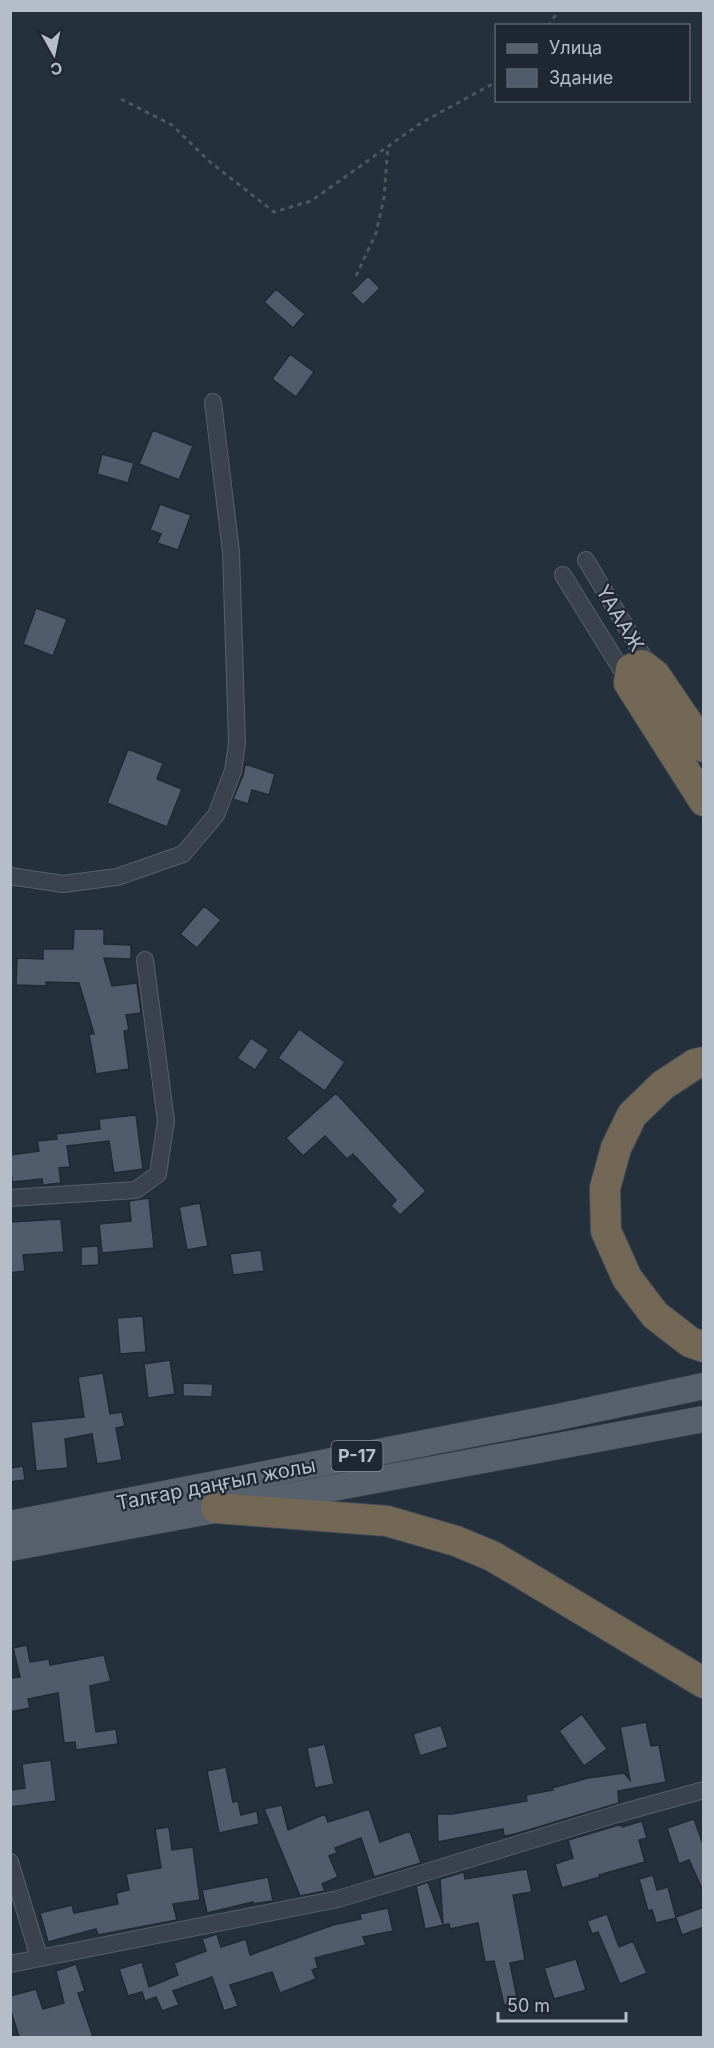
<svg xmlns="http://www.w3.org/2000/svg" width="714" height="2048" font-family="Inter,sans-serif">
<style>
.building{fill:#505b6b;stroke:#202934;stroke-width:1.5}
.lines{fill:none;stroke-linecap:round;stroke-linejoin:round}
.minor-casing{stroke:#57606b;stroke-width:18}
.primary-casing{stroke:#424b56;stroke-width:27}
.motorway-casing{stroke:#444d58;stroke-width:32}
.path{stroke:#475b5d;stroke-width:3;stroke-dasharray:4.5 4.5;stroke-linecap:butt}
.minor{stroke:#39424d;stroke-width:16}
.primary{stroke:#57616d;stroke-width:26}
.motorway{stroke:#736756;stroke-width:30}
.labels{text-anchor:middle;stroke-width:4.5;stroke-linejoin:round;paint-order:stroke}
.shield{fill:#1e2732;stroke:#88909b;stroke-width:1.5}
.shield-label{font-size:18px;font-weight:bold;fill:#b5bdc8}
.street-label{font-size:20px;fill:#b5bdc8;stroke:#1e2732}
</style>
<rect width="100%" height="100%" fill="#25303d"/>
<path class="building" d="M368,276L380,288L363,305L351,293Z
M276,289L305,314L293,328L264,302Z
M290,354L314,372L296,397L272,379Z
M153,430L193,446L179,480L139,464Z
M102,454L134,463L128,483L97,474Z
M160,504L191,515L178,550L157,543L161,534L150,530Z
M36,608L67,619L53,656L23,644Z
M128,749L163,763L157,779L182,789L167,827L107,803Z
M245,764L275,774L269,795L252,790L248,804L233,799L243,775Z
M204,906L221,920L197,948L180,934Z
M74,929H104V944L131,945V959L104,958L112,986L137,983L141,1013L126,1015L129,1030L124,1031L129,1069L96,1074L89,1034H94L79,983L46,982V986L16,985L17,958L43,959V949H73Z
M299,1029L345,1062L325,1091L278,1058Z
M251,1038L269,1050L255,1070L237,1058Z
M336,1093L426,1191L400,1215L391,1206L396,1200L353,1154L347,1159L325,1136L303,1156L286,1138Z
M136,1115L143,1169L114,1173L109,1141L67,1146L70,1167L59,1168L61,1183L43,1185L42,1179L12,1182L10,1155L39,1151L37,1141L57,1139L56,1134L100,1129L99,1119Z
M149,1198L154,1248L102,1253L99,1224L131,1221L129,1201Z
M200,1203L208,1246L187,1250L179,1207Z
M61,1219L64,1252L23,1255L25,1271L10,1273V1222Z
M98,1246L99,1265L81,1266V1247Z
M261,1250L264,1271L233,1275L230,1254Z
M143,1316L146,1352L120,1354L117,1318Z
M170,1360L175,1394L148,1398L144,1364Z
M103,1373L110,1414L122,1412L125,1426L116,1428L122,1460L97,1464L92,1434L65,1439L68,1468L36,1471L31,1422L84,1417L78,1377Z
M183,1383L213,1384L212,1397L183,1396Z
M23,1466L25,1480L10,1482V1468Z
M27,1645L30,1662L49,1659L50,1665L104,1655L111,1681L90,1686L96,1732L116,1729L118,1744L76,1750L75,1742L64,1743L58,1693L28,1699L30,1708L10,1712V1678L20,1677L13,1648Z
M582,1714L607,1749L584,1766L559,1731Z
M646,1722L651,1746L659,1745L666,1782L618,1791L619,1803L515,1834L504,1836L503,1829L438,1842L437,1814H452L527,1801L526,1795L553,1790L552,1788L588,1778L624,1773L630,1780L620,1727Z
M441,1725L448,1747L420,1756L413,1734Z
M325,1744L334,1784L315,1788L307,1748Z
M51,1760L56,1801L10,1807V1790L25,1788L22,1764Z
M226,1767L233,1802L238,1801L241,1815L257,1811L259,1824L219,1833L207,1771Z
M282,1805L288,1830L325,1814L328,1822L369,1809L380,1842L410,1831L421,1863L374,1877L361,1838L335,1848L337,1853L329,1856L338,1877L322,1884L325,1891L300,1896L264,1809Z
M694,1819L704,1847V1893L689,1860L679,1864L667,1828Z
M642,1821L647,1838L639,1840L645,1862L599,1875L600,1877L562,1888L555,1864L573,1858L568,1840L622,1824V1827Z
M169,1827L172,1850L193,1847L200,1900L173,1904L177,1920L98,1935L96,1929L48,1942L40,1913L72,1905L74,1913L118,1904L116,1893L129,1890L126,1874L161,1868L155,1829Z
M527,1869L532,1892L513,1895L525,1960L510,1963L518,2003L504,2005L494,1961L485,1962L478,1923L450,1929L449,1924L425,1929L416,1886L428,1882L443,1924L440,1879L464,1872L465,1879Z
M653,1875L657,1890L668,1887L676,1917L704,1907V1927L682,1935L676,1918L656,1923L652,1910L648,1911L639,1879Z
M268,1877L273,1901L253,1904V1902L207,1913L202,1890Z
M388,1908L393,1931L363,1937L366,1945L315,1958L318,1968L312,1970L316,1979L280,1993L272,1972L230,1985L238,2006L224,2011L212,1977L173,1991L179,2005L162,2011L156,1997L145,2001L142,1992L128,1996L119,1969L142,1962L149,1987L178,1975L174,1963L206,1951L202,1939L217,1934L221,1947L246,1939L250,1955L333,1925L361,1919L360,1914Z
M607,1914L619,1947L633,1941L647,1973L620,1984L598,1932L592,1934L587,1921Z
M576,1959L586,1990L554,1999L544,1968Z
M76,1964L85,1991L78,1993L93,2037H19L10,2008V1996L36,1989L43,2009L64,2003L56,1971Z"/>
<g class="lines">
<g class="minor-casing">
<path id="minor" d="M586,560L651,669
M563,575L629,682
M10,876L63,884L117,877L183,854L216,815L233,771L237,743L231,552L213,402
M10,1198L136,1190L158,1174L166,1121L145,960
M10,1862L39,1957
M10,1964L338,1899L617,1814L704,1790"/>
</g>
<g class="primary-casing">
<path id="primary" d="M10,1524L558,1417L704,1386
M10,1548C241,1503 473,1464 704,1419"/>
</g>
<g class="motorway-casing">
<path id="motorway" d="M704,747L655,675L642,665L631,669L629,683L704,801
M704,1062L695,1064L663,1085L632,1115L616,1148L605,1188L606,1231L627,1278L655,1315L690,1342L704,1347
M216,1508L387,1521L456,1541L492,1556L521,1573L704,1683"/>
</g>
<path class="path" d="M548,26L559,10
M121,99L172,125L210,162L274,212L311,201L421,123L496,82
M356,276L376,233L384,198L388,146"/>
<use href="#minor" class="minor"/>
<use href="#primary" class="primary"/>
<use href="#motorway" class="motorway"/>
</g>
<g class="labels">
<rect class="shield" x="331.5" y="1441" width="51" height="30" rx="4.5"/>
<g class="shield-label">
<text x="357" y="1462">P-17</text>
</g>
<g class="street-label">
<text transform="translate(620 618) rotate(59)" y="7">ҮАААЖ</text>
<text transform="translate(216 1484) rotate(-11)" y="7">Талғар даңғыл жолы</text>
</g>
</g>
<rect width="714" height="2048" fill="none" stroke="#b5bdc8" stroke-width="24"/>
<rect x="495" y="24" width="195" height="78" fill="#1e2732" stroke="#5a636e" stroke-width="1.5"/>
<rect x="507" y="44" width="30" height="9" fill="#57616d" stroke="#5a636e" stroke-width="1.5"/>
<text x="549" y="54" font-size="18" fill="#b5bdc8">Улица</text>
<rect x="507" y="69" width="30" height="18" fill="#505b6b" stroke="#5a636e" stroke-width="1.5"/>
<text x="549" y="84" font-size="18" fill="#b5bdc8">Здание</text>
<g transform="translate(54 54) rotate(171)" stroke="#1e2732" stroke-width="4.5" paint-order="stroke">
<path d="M0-4.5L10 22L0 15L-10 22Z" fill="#b5bdc8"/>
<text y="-9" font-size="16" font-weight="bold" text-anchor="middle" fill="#b5bdc8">С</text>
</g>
<path d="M498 2012v9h128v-9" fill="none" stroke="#b5bdc8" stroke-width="3"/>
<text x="507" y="2012" font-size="18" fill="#b5bdc8" stroke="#1e2732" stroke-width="4.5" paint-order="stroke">50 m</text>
</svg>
